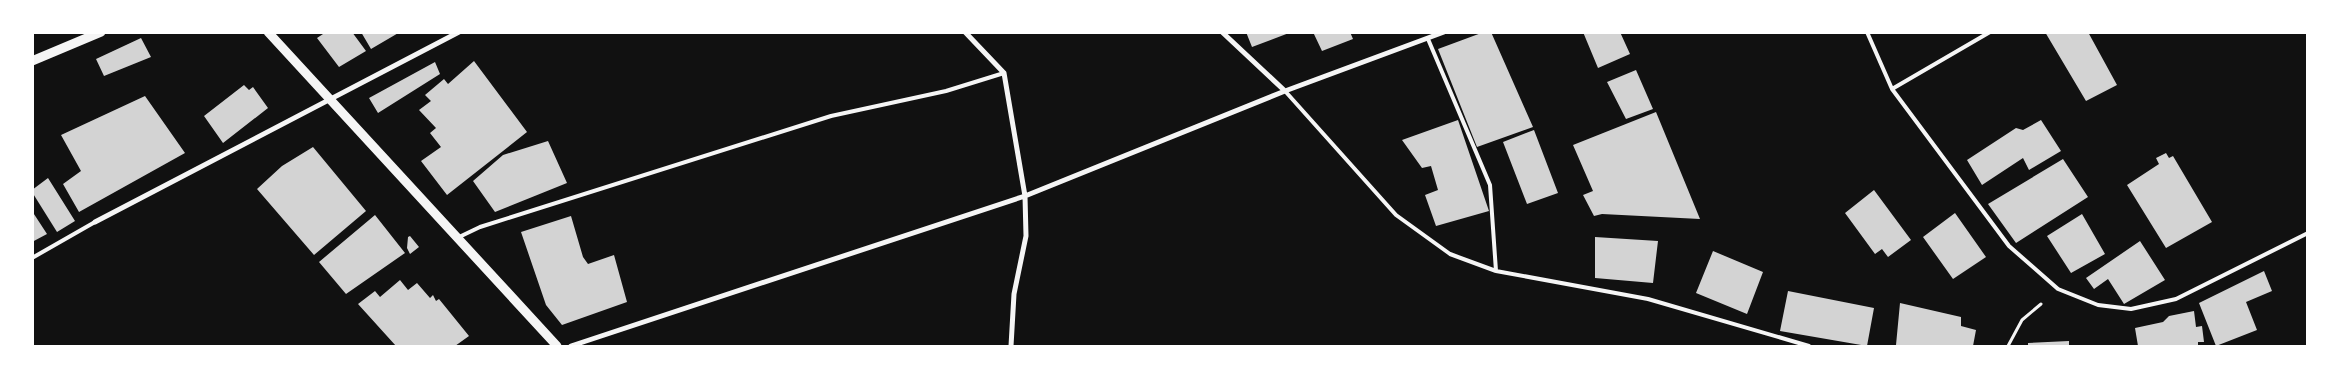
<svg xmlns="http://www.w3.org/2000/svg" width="2340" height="379" font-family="Cabin,sans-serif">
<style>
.building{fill:#d3d3d3}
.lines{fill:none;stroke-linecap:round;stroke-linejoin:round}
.path{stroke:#f5f5f5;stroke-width:3}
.service{stroke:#f5f5f5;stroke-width:4}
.minor{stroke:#f5f5f5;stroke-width:5}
.tertiary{stroke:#f5f5f5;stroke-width:9}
</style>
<rect width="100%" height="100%" fill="#111"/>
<path class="building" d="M326,32H352L366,51L339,67L317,38Z
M361,32H400L371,49Z
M1246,32H1289V33L1252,47Z
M1313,32H1350L1353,39L1322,51Z
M1484,32H1491L1533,127L1477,147L1438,49Z
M1583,32H1620L1630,54L1598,68Z
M2045,32H2088L2117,85L2086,101Z
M141,38L151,57L104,76L96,59Z
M474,61L527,132L447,195L421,161L441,147L430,133L436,128L419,110L431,101L425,95L444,79L448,84Z
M435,62L440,74L378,113L369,98Z
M1636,70L1653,109L1626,119L1607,82Z
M244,85L249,90L253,87L268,108L223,143L204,116Z
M145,96L185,153L79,212L63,184L81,171L61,135Z
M1656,112L1700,219L1602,214L1594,216L1583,195L1593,191L1573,145Z
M1458,120L1489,211L1436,226L1425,195L1438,190L1431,166L1422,168L1402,140Z
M2041,120L2061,151L2029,170L2023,158L1982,185L1967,160L2016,128L2023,130Z
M1534,130L1558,193L1527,204L1503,142Z
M548,141L567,183L495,212L473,181L503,155Z
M313,147L366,211L314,255L257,189L282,166Z
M2166,153L2169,158L2173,156L2212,222L2166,248L2127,185L2159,164L2156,158Z
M2063,159L2088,197L2016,243L1988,204Z
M48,178L75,221L57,232L32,192V190Z
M1874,190L1911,240L1888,257L1882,249L1875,254L1845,213Z
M32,211L47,234L32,242Z
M1955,213L1986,257L1953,279L1923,237Z
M2082,214L2105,254L2071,273L2047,236Z
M375,215L405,253L346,294L319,262Z
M571,216L583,257L588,264L614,255L627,302L562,325L546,305L521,232Z
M410,236L419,247L410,254L407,248L408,237Z
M1595,237L1658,241L1653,283L1595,278Z
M2140,241L2165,280L2124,304L2108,279L2094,289L2086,278Z
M1713,251L1763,272L1747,314L1696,293Z
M2264,271L2272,291L2246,302L2257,330L2216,346L2199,303Z
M400,280L408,290L417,283L430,298L433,295L436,301L439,299L469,336L455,346H396L358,304L375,291L380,297Z
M1788,291L1874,308L1867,346L1780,331Z
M1900,303L1961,317V326L1976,330L1973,346L1896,345Z
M2194,311L2196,327L2202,326L2204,342H2198V346H2138L2135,328L2163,322L2169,316Z
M2069,341V346H2028V343Z"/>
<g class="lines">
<path class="path" d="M2008,346L2022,320L2041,304"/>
<path class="service" d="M1867,32L1892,89L2009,246L2058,289L2098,305L2131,309L2176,299L2308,233
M1428,39L1490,185L1496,271
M1892,89L1990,32
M1285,91L1396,215L1450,254L1496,271L1648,299L1809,346
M457,238L480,227L831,116L946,91L1004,73
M32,258L95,222"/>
<path class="minor" d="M965,32L1004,73L1025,196L1026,236L1014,294L1011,346
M1222,32L1285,91
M95,222L459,32
M571,346L1025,196L1285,91L1444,32"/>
<path class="tertiary" d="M268,32L557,346
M32,61L101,32"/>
</g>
<rect width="2340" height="379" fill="none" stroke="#ffffff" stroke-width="68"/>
</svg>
